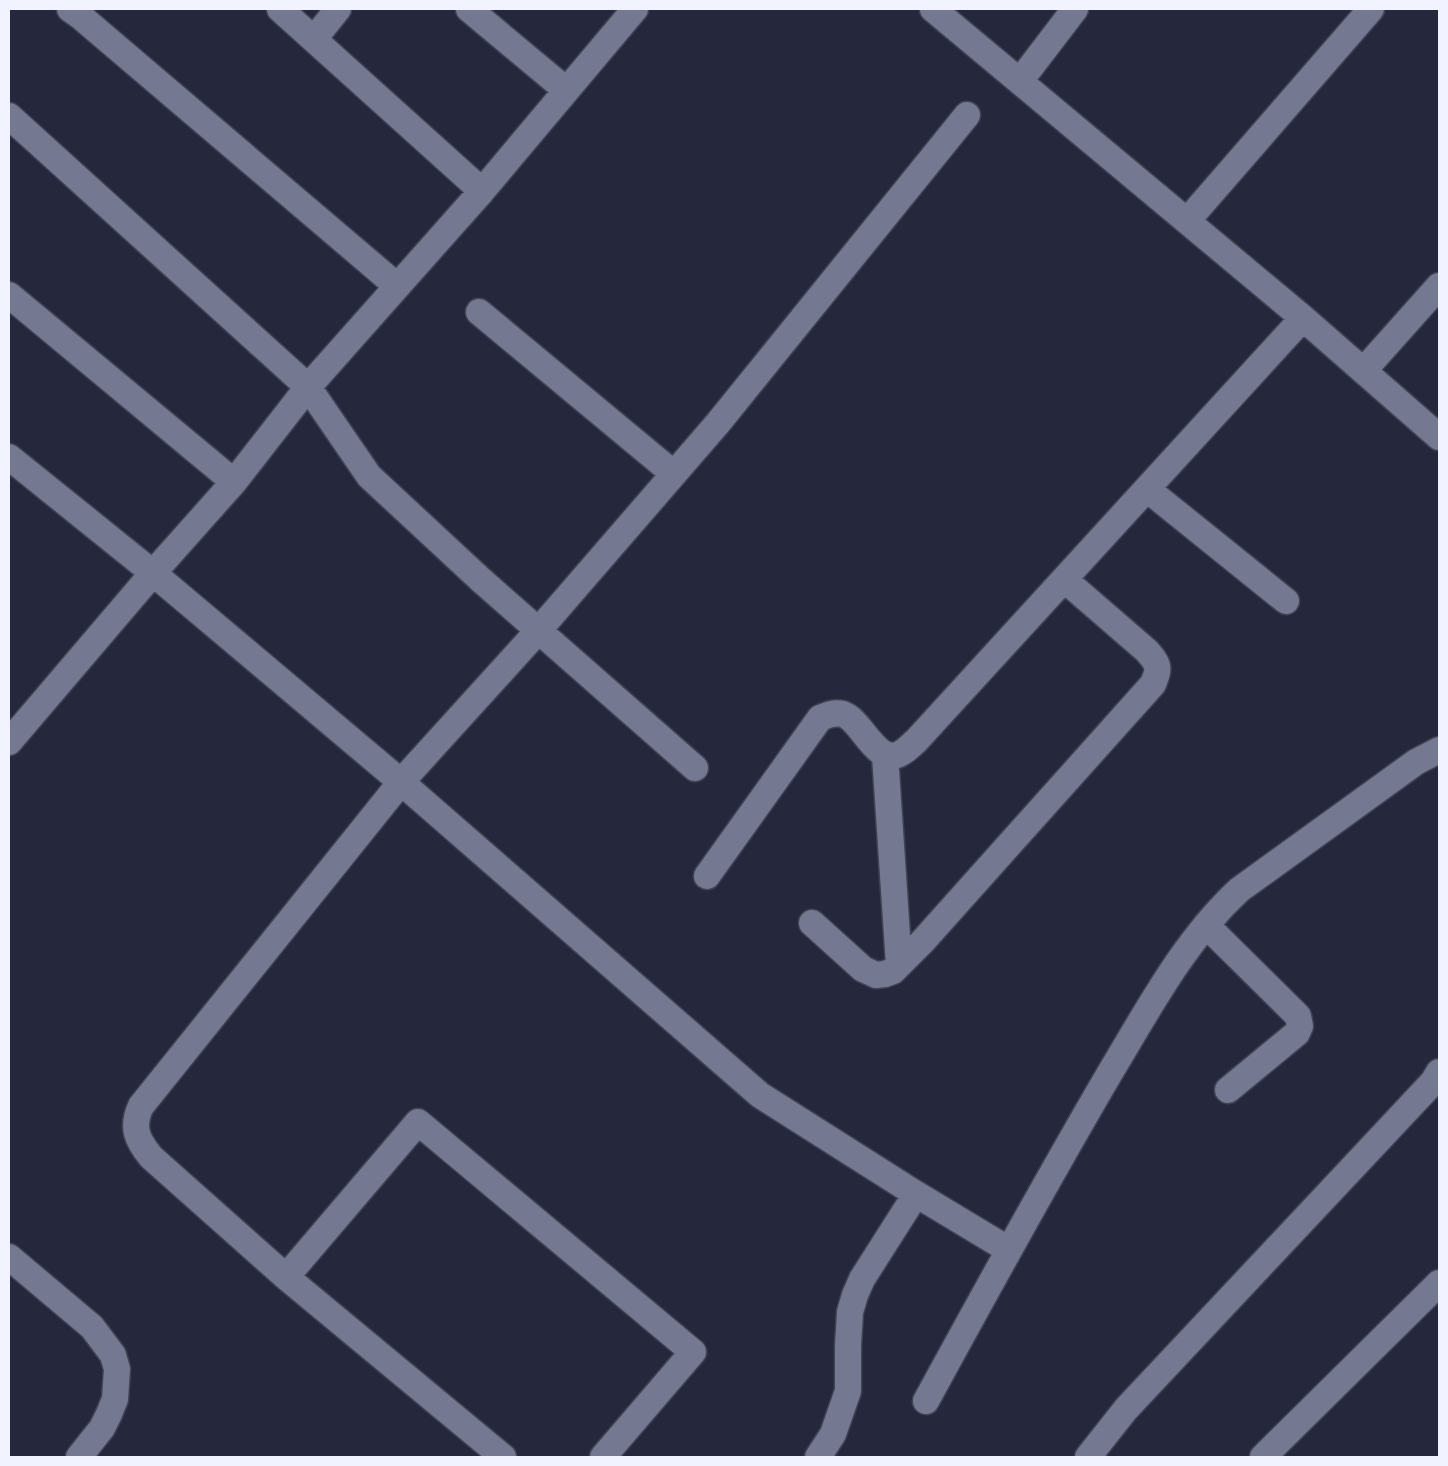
<svg xmlns="http://www.w3.org/2000/svg" width="1448" height="1466" font-family="Barlow,sans-serif">
<style>
.lines{fill:none;stroke-linecap:round;stroke-linejoin:round}
.minor-casing{stroke:#404253;stroke-width:29}
.minor{stroke:#747891;stroke-width:26}
</style>
<rect width="100%" height="100%" fill="#25273d"/>
<g class="lines">
<g class="minor-casing">
<path id="minor" d="M70,9L80,16L397,286
M280,9L482,191
M469,9L566,90
M933,9L1303,318L1439,437
M314,39L338,9
M1020,81L1075,9
M9,116L308,387L369,476L481,580L695,768
M1187,221L1371,9
M9,295L234,482
M479,312L674,474
M1364,370L1439,286
M9,457L153,573L401,782L760,1095L916,1194
M1147,489L1286,601
M9,742L153,573L234,482L308,387L482,191L635,9
M885,755L899,965
M707,876L820,718C827,715 834,712 843,714C861,720 875,762 897,755C904,753 910,746 916,741L1303,318
M812,923L863,969L876,975L885,974L893,971L923,941L1153,684C1160,667 1159,665 1147,651L1065,580
M1206,925L1298,1016L1300,1026L1297,1033L1228,1090
M9,1257L92,1327L113,1355L117,1369L115,1399L109,1414L102,1428L79,1457
M286,1277L418,1122L693,1352L603,1457
M926,1401C986,1291 1047,1180 1111,1071C1149,1008 1185,940 1239,890L1416,762L1439,750
M503,1457L286,1277L151,1157C137,1140 131,1127 141,1106L401,782L538,631L718,423L967,115
M818,1457L833,1434L848,1391V1346L850,1312L855,1295L862,1279L916,1194L1009,1250
M1088,1457L1126,1409L1433,1082L1439,1072
M1263,1457L1439,1283"/>
</g>
<use href="#minor" class="minor"/>
</g>
<rect width="1448" height="1466" fill="none" stroke="#f1f3ff" stroke-width="20"/>
</svg>
